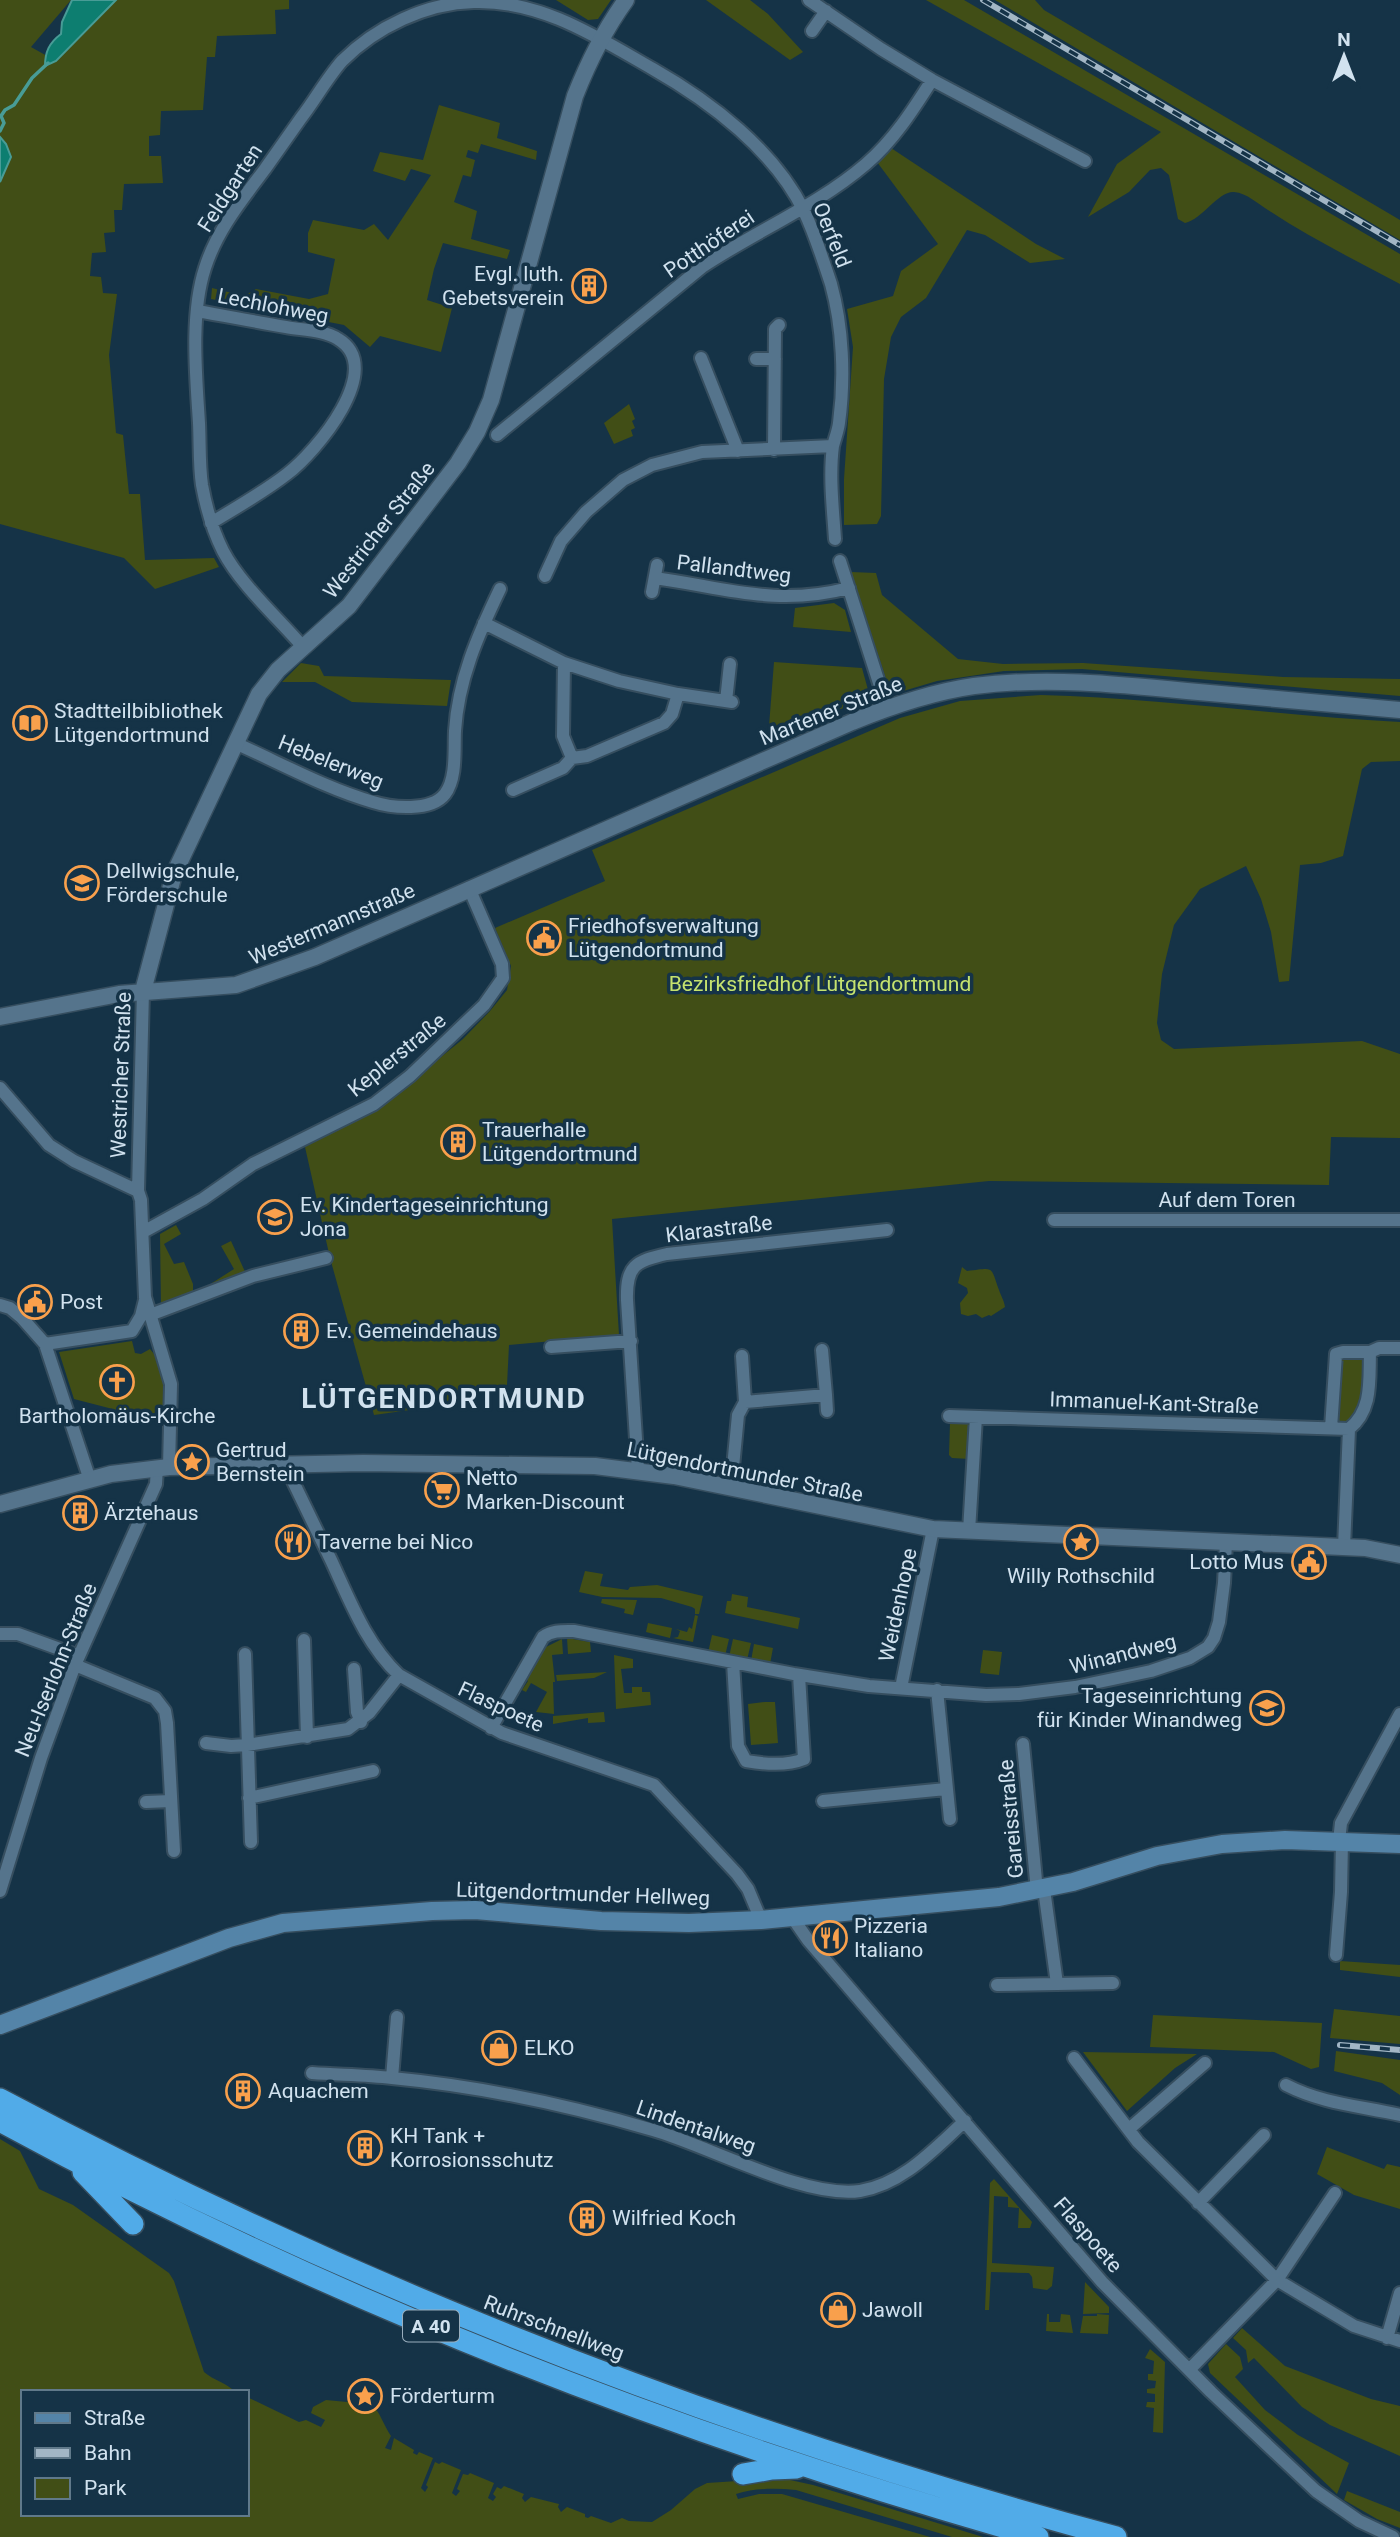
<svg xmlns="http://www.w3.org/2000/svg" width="1400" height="2537" font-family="Roboto,sans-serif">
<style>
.green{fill:#414e16}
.water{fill:#0d7e70;stroke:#489c96;stroke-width:2}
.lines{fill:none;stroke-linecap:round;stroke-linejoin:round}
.stream{stroke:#489c96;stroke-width:3.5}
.minor-casing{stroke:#364e5f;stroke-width:16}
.tertiary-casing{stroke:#364e5f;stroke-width:19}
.secondary-casing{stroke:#364e5f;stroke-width:21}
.motorway-casing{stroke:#364e5f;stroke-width:24}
.minor{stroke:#55748c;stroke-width:12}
.tertiary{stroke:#55748c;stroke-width:16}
.secondary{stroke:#5484a8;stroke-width:18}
.motorway{stroke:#51abe8;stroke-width:21}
.rail-casing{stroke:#a2b6c5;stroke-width:6}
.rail{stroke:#153347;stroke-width:3.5;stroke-dasharray:10;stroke-linecap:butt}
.labels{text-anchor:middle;stroke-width:7;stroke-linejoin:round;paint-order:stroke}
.shield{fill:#153347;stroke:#99aebd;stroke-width:2}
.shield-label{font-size:19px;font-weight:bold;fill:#d1e2ef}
.street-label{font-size:21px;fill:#d1e2ef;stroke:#153347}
.poi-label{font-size:21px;fill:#d1e2ef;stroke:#153347;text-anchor:start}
.park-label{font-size:21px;fill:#c5e26e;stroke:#153347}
.district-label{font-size:28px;font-weight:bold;letter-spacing:2px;fill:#d1e2ef;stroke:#153347}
</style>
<rect width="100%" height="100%" fill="#153347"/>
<path class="green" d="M0,0H71L31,47L56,61L116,0H289V9L275,10L276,34L217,36L215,57H207L203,110L161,111L160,135L149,136V156H161L163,183L124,184L122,210H114L115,232L104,233L106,252L92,253L90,276L101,277L103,293L117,294L109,355L116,433L123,435L129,494H140L145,560L214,558L219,567L155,589L124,558L0,524Z
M556,0H611L598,19L588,20Z
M706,0H750L768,14L803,52L790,60Z
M926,0H964L1400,254V284C1355,260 1310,238 1268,210C1258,204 1247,193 1234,192C1218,191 1203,219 1185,223L1178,219L1169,175L1161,168L1150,170L1129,192L1088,217L1117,164L1161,132Z
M995,0H1035L1044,10L1400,220V240Z
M439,105L500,123L497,138L537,151L536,160L481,144L478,153L468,150L466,157L475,160L471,177L463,175L454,202L477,211L471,239L510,250L507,259L443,243L434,269L427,300L452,308L441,352L380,336L370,347L344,325L211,299L212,288L244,296L256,289L309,299L328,294L335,259L308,252V233L313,220L364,230L374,224L388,240L431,175L411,169L405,181L373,171L380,152L423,160Z
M891,148L1036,244L1065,259L1030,263L985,235L967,230L926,298L901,317L891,337L884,379L881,516L877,524L844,525V479L853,347L847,309L893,296L901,271L938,244L877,162Z
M629,404L635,419L632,421L635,428L631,430L633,436L614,444L604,423Z
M851,572L876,573L882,595L958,659L1003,664L1083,663L1283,677L1400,679V696L1082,669L1004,671L937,681L900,692L894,690L887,682Z
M834,603L845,610L851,632L793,627L795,608Z
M774,662L862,668L870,697L768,739Z
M301,663L319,666L324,676L451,680L447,706L352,702L315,682H282Z
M1041,695C1161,698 1280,716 1400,722V761L1371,762L1362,769L1343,856L1321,863L1300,865L1289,981L1279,982L1271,932L1261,899L1246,866L1200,889L1174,925L1162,974L1157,1023L1161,1040L1174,1049L1362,1041L1400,1054V1138L1331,1137L1329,1185L989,1181L612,1219L619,1335L509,1345L507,1385L417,1409L374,1415L330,1258L305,1147L377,1109L463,1039L490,1011L507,990L511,966L495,928L605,881L592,850L900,718L960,701Z
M176,1225L181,1234L164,1244L174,1264L184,1262L193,1284V1296L161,1308L160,1234Z
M231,1241L247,1276L213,1288L212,1283L234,1269L221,1246Z
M962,1267L967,1271C995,1268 990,1265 999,1290C1001,1296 1004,1300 1005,1307L991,1316L989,1315L982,1318L976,1314L968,1316L961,1314L960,1303L968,1293L967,1288L958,1283Z
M132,1341L135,1353L141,1354L150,1349C166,1366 165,1392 162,1414L128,1413L74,1399L59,1352Z
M1364,1356L1365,1403L1348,1422L1337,1421L1340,1357Z
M967,1420L972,1425L970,1459L952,1458L949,1455L950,1423Z
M585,1571L603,1574L600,1586L628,1590L630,1587L657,1585L703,1596L699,1614H695V1609L692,1607L661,1598L602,1597L579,1592Z
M732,1594L748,1597L747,1607L800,1618L798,1629L725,1613L727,1601H731Z
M602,1599L637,1600L633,1615L624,1613L625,1609L601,1603Z
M695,1615L698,1616L693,1642L673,1638L678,1637L680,1631L676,1629L687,1632L689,1627L692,1629Z
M648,1623L672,1628L670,1638L646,1632Z
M712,1635L729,1639L725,1656L708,1653Z
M567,1638L590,1642L591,1652L568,1654Z
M562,1639L563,1654L552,1655L555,1682H553L554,1714L536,1712L547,1692L531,1683L526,1692L522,1690L528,1681L526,1679L546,1647Z
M733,1639L751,1643L747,1660L729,1657Z
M754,1644L773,1648L770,1664L751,1661Z
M983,1650L1002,1652L999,1675L980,1673Z
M614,1655L633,1659V1668L621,1669L624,1693H632V1687H642V1692H650L651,1705L616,1709Z
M607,1672L594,1678L557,1681L556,1675Z
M765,1702H775L778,1743L751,1745L748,1704Z
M604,1712L605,1722L588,1723V1718L553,1724V1716Z
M1340,1961L1400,1965V1977L1340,1970Z
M1334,2009L1400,2016V2044L1330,2038Z
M1153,2015L1322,2023L1319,2067L1311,2069L1274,2052L1150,2047Z
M1336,2051L1400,2060V2095L1382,2083L1334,2071Z
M1083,2052L1197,2054L1175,2068L1127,2111Z
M0,2139L20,2151L39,2189L73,2205L169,2273L174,2281L204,2372C213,2380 229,2384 235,2392H23V2514H247V2397L299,2422L306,2420L321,2427L325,2420L311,2413L313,2407L326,2400L347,2402L350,2395C381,2404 376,2412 391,2436L385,2448L391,2450L394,2438L414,2450L413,2453L417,2455L419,2452L433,2458L421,2488L425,2492L428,2487L426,2485L435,2462L439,2464L442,2462L461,2470L452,2493L456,2496L460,2491L457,2489L463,2474L468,2475L470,2473L494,2483L488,2498L493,2501L496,2497L493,2494L497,2487L501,2489L504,2486L524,2494L522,2498L525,2502L531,2497L559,2504L558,2507L561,2512L567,2507L585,2514V2517L588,2518L591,2516L611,2523L622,2518L629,2521L652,2522L671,2510L695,2489L707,2483L781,2478L813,2485L983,2537H952L796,2490C775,2488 756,2488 736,2494L738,2499L759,2494H782L930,2537H0Z
M1327,2147L1384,2169L1387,2164L1400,2167V2209L1354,2195L1317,2174Z
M994,2179L1032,2222L1030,2228H1018L1019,2208L1008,2207V2197L994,2196L992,2263L1054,2267L1052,2286L1047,2290L1033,2288L1032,2277L1029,2273L991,2272L989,2310H985L990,2183Z
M1085,2282L1109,2307V2313L1083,2314Z
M1047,2314H1049V2322H1060L1061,2314L1070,2315L1073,2333L1046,2331Z
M1097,2314L1109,2315L1108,2334L1080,2333L1083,2316H1097Z
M1242,2328L1285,2366L1371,2399L1400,2406V2456L1330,2425L1302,2407L1254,2358L1248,2363L1246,2350L1233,2338Z
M1226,2344L1240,2357L1243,2369L1235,2377L1265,2410L1298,2435L1349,2463L1337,2494L1210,2373L1208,2364Z
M1150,2349L1165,2362L1163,2433L1153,2432L1154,2408L1146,2407L1147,2402H1155V2394L1147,2393V2389L1155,2388L1156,2381L1148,2380V2374H1153L1154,2361L1145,2358Z
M1347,2491L1400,2512V2528L1377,2519L1344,2500Z"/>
<path class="water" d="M72,0H116L56,61L45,66C45,52 49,43 61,34L62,22Z
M0,137L6,144L11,157L0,182Z"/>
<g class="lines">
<path class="stream" d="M0,131L4,123L1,116L5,110L14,105L32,78L48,63"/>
<g class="minor-casing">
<path id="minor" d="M809,0L881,49L932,80L1085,161
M812,31L826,11
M197,311C226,316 256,322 286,327C302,330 324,330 338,339C387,368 316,452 287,474C264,492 237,507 211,523
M701,358L738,451
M756,359H775
M497,435L702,267C756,231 817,206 866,164C893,141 913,110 932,80
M774,450L775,329L779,325
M840,561L887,708
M545,576L561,541L586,512L623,480L652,465L702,452L833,446
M655,578C727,588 776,607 849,588
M652,592L657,565
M484,623L564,663L563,736L572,758L587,756L664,723L672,714L678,694L619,681L564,663
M303,647C278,618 240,584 223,551C213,531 206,507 202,485C199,465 200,443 199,423C196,375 190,314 205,268C217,230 242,200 265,169C277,152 289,135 301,118C315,100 327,78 342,61C376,27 426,3 474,2C541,0 597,37 653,69C711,102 774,150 804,211C815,234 823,260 831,284C843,327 845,379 839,423C838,431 835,438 833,446C829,476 833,509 835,539
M678,694L732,702
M726,701L730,664
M235,743C280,763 325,788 373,802C392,808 431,812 445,794C457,778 454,750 455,731C458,680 478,635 500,589
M513,790L563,768L572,758
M143,991L138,1191L141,1200L145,1297L171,1384L169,1467
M0,1088L49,1145L74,1161L138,1191
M1054,1220H1400
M143,1232L203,1199L253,1164L374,1104L410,1076L484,1005L503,978L502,964L469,888
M0,1305L10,1308L22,1318L45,1344L90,1480
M150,1315L253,1276L326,1258
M45,1344L132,1331L141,1316L145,1300
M551,1347L631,1341
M822,1350L826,1395
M1370,1352L1379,1348H1400
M742,1356L745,1402
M949,1416L1349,1429C1373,1410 1369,1380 1370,1352H1343L1336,1354L1331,1428
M288,1464L289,1473C303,1502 317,1531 331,1560C350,1601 366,1644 399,1675L502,1733L654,1785L737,1874L748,1889L761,1920
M638,1470L627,1300C626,1266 635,1261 667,1254L887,1230
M731,1488L738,1415L745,1402L826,1395L827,1411
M969,1531L976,1417
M1344,1547L1349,1429
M0,1634H18L79,1656
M304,1640L307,1737
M245,1654L251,1842
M733,1662L738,1746L746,1761C763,1764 787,1766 804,1759L799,1675
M75,1665L155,1698L165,1711L167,1723L174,1851
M354,1669L357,1712L361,1722
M901,1688L933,1529
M937,1690L950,1819
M491,1728L543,1637C553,1630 562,1631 574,1631L794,1674L869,1686L986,1695L1019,1694L1075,1687L1151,1671L1190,1658L1208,1647L1214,1638L1219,1622L1224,1583L1226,1542
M206,1743L231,1746L247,1745L348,1729L369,1713L399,1675
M1023,1744L1037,1891
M249,1798L373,1771
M823,1801L946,1789
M146,1802L171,1801
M1339,1841L1341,1823L1400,1714
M0,1891L41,1758L75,1665L156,1484L157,1467
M792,1917L808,1940L1102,2282L1211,2392L1316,2491L1359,2521L1393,2537
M1336,1955L1341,1892L1342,1841
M1057,1984L1113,1983
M997,1985L1057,1984L1044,1889
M1074,2058L1138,2142L1277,2280L1354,2326L1400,2341
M312,2073C339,2075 365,2075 392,2078C477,2086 571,2106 653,2130C709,2146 805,2199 860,2191C903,2184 934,2149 965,2121
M392,2078L397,2017
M1286,2085C1323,2104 1361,2106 1400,2115
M1129,2129L1205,2063
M1198,2203L1264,2135
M1387,2338L1400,2293
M1190,2369L1277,2280L1335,2193"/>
</g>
<g class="tertiary-casing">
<path id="tertiary" d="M143,991L174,874L259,694L278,670L349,606L458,463L477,432L491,400L575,96C588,63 605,29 626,0
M0,1017L119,994L236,985L315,957L852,722C891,706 932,692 974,686C1045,677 1116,684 1187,691C1258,697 1329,704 1400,710
M0,1504L111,1474L169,1467L363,1463L595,1466L674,1476L933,1529L1365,1548L1400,1555"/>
</g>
<g class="secondary-casing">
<path id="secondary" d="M0,2025L229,1938L283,1923L432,1911L475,1910L601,1921L689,1923L761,1920L999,1897L1073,1882L1157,1856L1222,1844L1285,1840L1400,1844"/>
</g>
<g class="motorway-casing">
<path id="motorway" d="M0,2099C355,2288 728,2433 1116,2537
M0,2121C328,2300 679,2436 1038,2537
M83,2172L133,2224
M743,2474L772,2469L797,2468"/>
</g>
<use href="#minor" class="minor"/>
<use href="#tertiary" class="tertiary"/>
<use href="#secondary" class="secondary"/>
<use href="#motorway" class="motorway"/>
<g class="rail-casing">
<path id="rail" d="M983,0L1400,245
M1340,2045L1400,2050"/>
</g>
<use href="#rail" class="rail"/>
</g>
<defs>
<g id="building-ring" transform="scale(1.75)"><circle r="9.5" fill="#153347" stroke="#f9a04c" stroke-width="1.5"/><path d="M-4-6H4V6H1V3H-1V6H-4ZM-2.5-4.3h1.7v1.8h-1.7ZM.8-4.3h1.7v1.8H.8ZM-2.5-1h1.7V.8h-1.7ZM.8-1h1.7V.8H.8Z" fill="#f9a04c"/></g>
<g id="library-ring" transform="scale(1.75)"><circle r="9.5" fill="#153347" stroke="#f9a04c" stroke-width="1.5"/><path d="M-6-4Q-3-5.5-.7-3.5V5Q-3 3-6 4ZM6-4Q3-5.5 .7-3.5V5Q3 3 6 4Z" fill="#f9a04c"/></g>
<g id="school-ring" transform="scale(1.75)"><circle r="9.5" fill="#153347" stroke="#f9a04c" stroke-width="1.5"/><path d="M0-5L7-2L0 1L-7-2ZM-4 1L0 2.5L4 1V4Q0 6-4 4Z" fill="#f9a04c"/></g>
<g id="civic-ring" transform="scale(1.75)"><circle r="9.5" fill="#153347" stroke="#f9a04c" stroke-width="1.5"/><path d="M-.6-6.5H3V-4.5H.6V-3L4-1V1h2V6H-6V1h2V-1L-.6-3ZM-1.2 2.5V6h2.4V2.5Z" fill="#f9a04c"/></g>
<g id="church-ring" transform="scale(1.75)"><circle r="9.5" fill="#153347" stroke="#f9a04c" stroke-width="1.5"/><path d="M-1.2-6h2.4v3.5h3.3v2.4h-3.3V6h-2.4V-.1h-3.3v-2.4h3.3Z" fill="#f9a04c"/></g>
<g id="sight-ring" transform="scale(1.75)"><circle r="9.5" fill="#153347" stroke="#f9a04c" stroke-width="1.5"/><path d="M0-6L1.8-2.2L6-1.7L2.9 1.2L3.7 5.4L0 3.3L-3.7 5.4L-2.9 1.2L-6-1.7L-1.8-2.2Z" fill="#f9a04c"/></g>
<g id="supermarket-ring" transform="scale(1.75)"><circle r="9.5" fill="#153347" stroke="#f9a04c" stroke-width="1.5"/><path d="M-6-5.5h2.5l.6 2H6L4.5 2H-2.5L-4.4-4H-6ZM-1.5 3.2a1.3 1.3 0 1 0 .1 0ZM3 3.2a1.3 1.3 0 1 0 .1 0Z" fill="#f9a04c"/></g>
<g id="restaurant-ring" transform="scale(1.75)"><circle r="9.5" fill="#153347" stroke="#f9a04c" stroke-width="1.5"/><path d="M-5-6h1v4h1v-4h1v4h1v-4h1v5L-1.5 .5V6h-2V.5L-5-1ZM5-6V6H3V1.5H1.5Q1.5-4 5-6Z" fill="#f9a04c"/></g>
<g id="shop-ring" transform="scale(1.75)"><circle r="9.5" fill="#153347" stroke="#f9a04c" stroke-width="1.5"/><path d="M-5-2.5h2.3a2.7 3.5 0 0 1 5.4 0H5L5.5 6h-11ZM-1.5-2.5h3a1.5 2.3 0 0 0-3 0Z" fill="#f9a04c"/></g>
</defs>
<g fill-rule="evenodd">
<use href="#building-ring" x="589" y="286"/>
<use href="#library-ring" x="30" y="723"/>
<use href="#school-ring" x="82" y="883"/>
<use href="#civic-ring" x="544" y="938"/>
<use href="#building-ring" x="458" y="1142"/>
<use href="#school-ring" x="275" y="1217"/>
<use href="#civic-ring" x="35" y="1302"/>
<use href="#building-ring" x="301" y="1331"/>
<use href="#church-ring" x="117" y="1382"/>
<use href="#sight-ring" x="192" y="1462"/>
<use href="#supermarket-ring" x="442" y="1490"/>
<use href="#building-ring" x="80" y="1513"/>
<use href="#restaurant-ring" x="293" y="1542"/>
<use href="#sight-ring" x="1081" y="1542"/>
<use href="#civic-ring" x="1309" y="1562"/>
<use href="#school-ring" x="1267" y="1708"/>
<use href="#restaurant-ring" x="830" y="1938"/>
<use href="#shop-ring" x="499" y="2048"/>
<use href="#building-ring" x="243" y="2091"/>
<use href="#building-ring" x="365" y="2148"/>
<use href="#building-ring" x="587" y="2218"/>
<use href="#shop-ring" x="838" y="2310"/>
<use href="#sight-ring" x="365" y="2396"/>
</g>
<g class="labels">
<rect class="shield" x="403" y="2310.5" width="56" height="31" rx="5"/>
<g class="shield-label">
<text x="431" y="2333">A 40</text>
</g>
<g class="street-label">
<text transform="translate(230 188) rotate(-57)" y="7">Feldgarten</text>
<text transform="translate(832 235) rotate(68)" y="7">Oerfeld</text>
<text transform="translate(709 244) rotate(-34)" y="7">Potthöferei</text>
<text transform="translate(273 306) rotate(11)" y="7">Lechlohweg</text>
<text transform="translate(379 530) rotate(-52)" y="7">Westricher Straße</text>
<text transform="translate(734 569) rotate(7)" y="7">Pallandtweg</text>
<text transform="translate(831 711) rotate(-22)" y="7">Martener Straße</text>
<text transform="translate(331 762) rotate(22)" y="7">Hebelerweg</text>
<text transform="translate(332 924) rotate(-23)" y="7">Westermannstraße</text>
<text transform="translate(397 1055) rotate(-39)" y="7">Keplerstraße</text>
<text transform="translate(121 1075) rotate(-88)" y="7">Westricher Straße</text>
<text x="1227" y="1207">Auf dem Toren</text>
<text transform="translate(719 1229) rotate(-7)" y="7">Klarastraße</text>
<text transform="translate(1154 1403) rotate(2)" y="7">Immanuel-Kant-Straße</text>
<text transform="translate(745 1472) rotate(11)" y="7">Lütgendortmunder Straße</text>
<text transform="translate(898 1605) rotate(-78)" y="7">Weidenhope</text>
<text transform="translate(1123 1654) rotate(-14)" y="7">Winandweg</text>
<text transform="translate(56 1670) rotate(-68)" y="7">Neu-Iserlohn-Straße</text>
<text transform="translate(501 1707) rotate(25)" y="7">Flaspoete</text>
<text transform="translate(1011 1819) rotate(-95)" y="7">Gareisstraße</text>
<text transform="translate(583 1894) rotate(2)" y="7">Lütgendortmunder Hellweg</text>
<text transform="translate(696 2127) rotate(19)" y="7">Lindentalweg</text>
<text transform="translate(1088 2235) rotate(49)" y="7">Flaspoete</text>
<text transform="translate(554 2328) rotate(21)" y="7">Ruhrschnellweg</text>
</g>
<g class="poi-label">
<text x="564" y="281" text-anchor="end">Evgl. luth.<tspan x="564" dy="24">Gebetsverein</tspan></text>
<text x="54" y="718">Stadtteilbibliothek<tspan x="54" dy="24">Lütgendortmund</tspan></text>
<text x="106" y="878">Dellwigschule,<tspan x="106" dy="24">Förderschule</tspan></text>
<text x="568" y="933">Friedhofsverwaltung<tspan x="568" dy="24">Lütgendortmund</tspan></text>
<text x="482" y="1137">Trauerhalle<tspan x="482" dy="24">Lütgendortmund</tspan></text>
<text x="300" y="1212">Ev. Kindertageseinrichtung<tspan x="300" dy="24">Jona</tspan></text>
<text x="60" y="1309">Post</text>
<text x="326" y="1338">Ev. Gemeindehaus</text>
<text x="117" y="1423" text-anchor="middle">Bartholomäus-Kirche</text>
<text x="216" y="1457">Gertrud<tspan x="216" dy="24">Bernstein</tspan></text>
<text x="466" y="1485">Netto<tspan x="466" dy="24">Marken-Discount</tspan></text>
<text x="104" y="1520">Ärztehaus</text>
<text x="318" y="1549">Taverne bei Nico</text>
<text x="1284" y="1569" text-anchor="end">Lotto Mus</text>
<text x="1081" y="1583" text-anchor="middle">Willy Rothschild</text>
<text x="1242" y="1703" text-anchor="end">Tageseinrichtung<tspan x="1242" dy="24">für Kinder Winandweg</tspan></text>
<text x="854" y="1933">Pizzeria<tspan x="854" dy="24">Italiano</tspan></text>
<text x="524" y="2055">ELKO</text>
<text x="268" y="2098">Aquachem</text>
<text x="390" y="2143">KH Tank +<tspan x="390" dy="24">Korrosionsschutz</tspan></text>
<text x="612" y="2225">Wilfried Koch</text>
<text x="862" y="2317">Jawoll</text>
<text x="390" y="2403">Förderturm</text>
</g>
<g class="park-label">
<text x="820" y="991">Bezirksfriedhof Lütgendortmund</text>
</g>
<g class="district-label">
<text x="444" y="1408">LÜTGENDORTMUND</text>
</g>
</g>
<rect x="21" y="2390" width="228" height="126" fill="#153347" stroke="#60798a" stroke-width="2"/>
<rect x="35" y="2413" width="35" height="10" fill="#5484a8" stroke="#60798a" stroke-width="2"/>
<text x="84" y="2425" font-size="21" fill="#d1e2ef">Straße</text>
<rect x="35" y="2448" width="35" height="10" fill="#a2b6c5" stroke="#60798a" stroke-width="2"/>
<text x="84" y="2460" font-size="21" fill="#d1e2ef">Bahn</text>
<rect x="35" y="2478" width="35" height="21" fill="#414e16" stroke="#60798a" stroke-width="2"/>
<text x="84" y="2495" font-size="21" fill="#d1e2ef">Park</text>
<g transform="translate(1344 56)" stroke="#153347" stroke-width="5" paint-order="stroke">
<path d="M0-5L12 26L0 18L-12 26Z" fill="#d1e2ef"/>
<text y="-10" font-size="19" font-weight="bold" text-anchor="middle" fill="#d1e2ef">N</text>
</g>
</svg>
